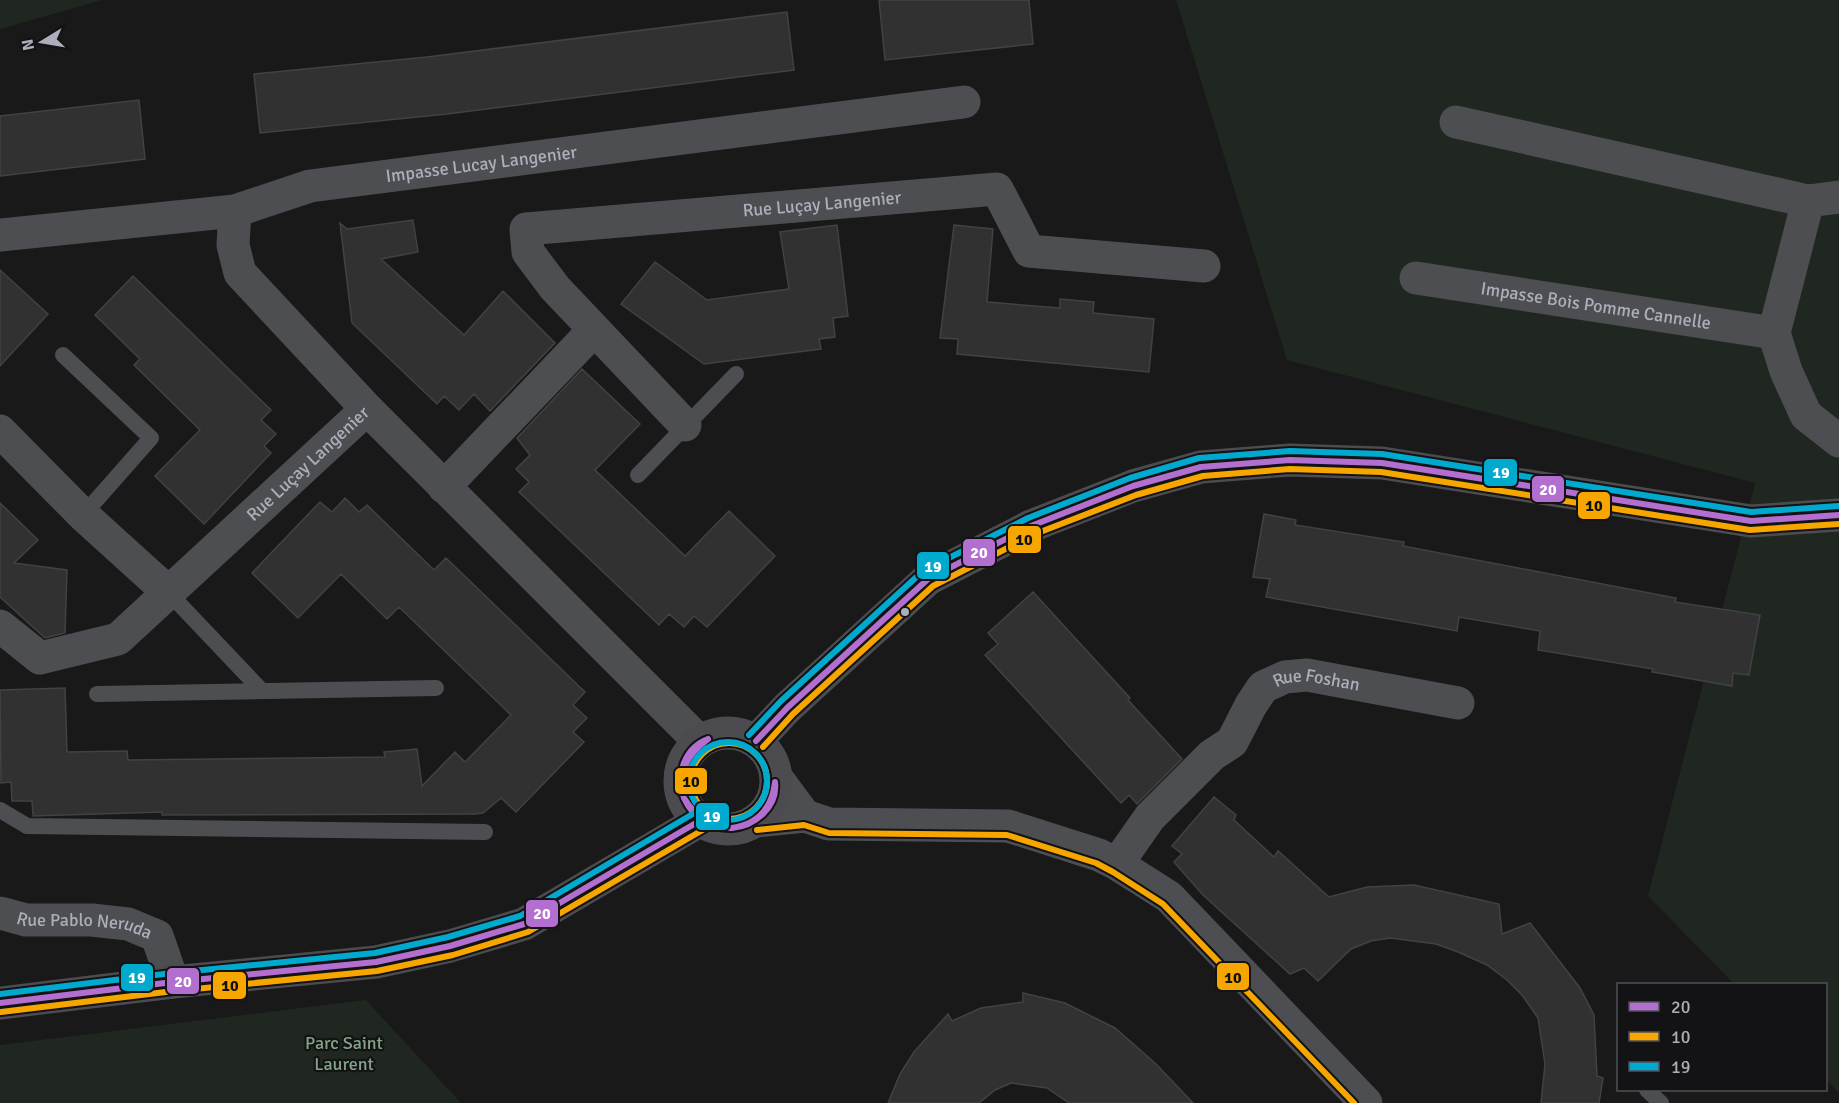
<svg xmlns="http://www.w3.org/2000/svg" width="1839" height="1103" font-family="Signika,sans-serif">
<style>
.green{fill:#1f2720}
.building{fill:#313131;stroke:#414245;stroke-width:1.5}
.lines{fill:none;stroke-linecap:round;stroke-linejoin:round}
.service{stroke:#4d4e52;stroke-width:16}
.minor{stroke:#4d4e52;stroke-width:33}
.secondary{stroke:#4c4c50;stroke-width:33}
.bus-1-casing{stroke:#131315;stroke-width:10}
.bus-2-casing{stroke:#131315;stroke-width:10}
.bus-3-casing{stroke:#131315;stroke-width:10}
.bus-1{stroke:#b36fd0;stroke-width:6}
.bus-2{stroke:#f7a600;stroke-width:6}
.bus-3{stroke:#00a9ce;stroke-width:6}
.bus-dot{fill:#abafba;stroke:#131315;stroke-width:2}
.labels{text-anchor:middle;stroke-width:4.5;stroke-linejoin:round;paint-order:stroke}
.street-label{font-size:18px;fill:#abafba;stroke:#131315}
.park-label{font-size:18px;fill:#83a485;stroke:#131315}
.line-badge{stroke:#131315;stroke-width:2}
.badge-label{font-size:16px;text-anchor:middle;font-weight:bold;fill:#fff}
.pale-badge-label{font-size:16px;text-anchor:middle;font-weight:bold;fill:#111}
</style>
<rect width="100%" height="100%" fill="#191919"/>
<path class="green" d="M0,0H102L0,29Z
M1176,0H1839V1093L1826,1079V984H1734L1648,896L1755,483L1287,360Z
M366,1000L461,1103H0V1045Z"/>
<path class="building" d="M879,0H1029L1033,44L885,60Z
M787,12L794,70L447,114L260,133L254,74L427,57Z
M139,100L145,159L0,176V116Z
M413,220L418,252L381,259L464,335L503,291L555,343L490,411L474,394L459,410L444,396L437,404L352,323L340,223L347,229Z
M837,225L848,316L833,318L835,337L819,339L821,349L704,364L621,304L655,262L707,300L789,289L780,232Z
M954,225L993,229L987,302L1060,308V299L1094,302L1093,313L1154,319L1149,372L957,354L958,339L940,338Z
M0,270L48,314L0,366Z
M133,276L271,410L261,420L276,434L264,446L271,453L204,524L155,476L200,430L134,365L140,359L95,315Z
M582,369L640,424L595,470L685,556L729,511L775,556L707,627L694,616L684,627L669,614L659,625L519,492L529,482L516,469L530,455L517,438Z
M345,498L359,512L367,505L434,570L446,558L585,692L573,705L587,718L573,732L584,742L516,812L501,798L483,813L474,814L162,815V812L33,816L32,801H12L11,782L1,783L0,690L65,688L67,752L127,751L128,760L385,757L384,752L417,749L422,786L455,752L465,762L511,715L399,607L387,619L341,574L298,618L252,573L320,502L332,512Z
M0,503L38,540L14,563L67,570L65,633L45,638L0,597Z
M1264,514L1296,520L1295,525L1404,542L1403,546L1676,598L1675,602L1760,615L1749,675L1733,673L1732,686L1652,672L1653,669L1538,650L1540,631L1459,617L1457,631L1266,597L1270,579L1253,577Z
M1033,592L1130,698L1128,700L1182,759L1137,804L1129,795L1121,803L985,655L998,644L988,633Z
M1214,797L1236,815L1234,820L1274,857L1278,851L1329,897L1367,887L1414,885L1499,904L1502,934L1530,923L1580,988L1594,1015L1597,1076L1603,1078L1599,1103H1541L1545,1064L1538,1018L1522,995L1507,980L1487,965L1458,952L1436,944L1390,938L1371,941L1351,949L1318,981L1304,968L1290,974L1203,895L1174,862L1182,854L1172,846Z
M1023,993L1065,1003L1115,1028L1156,1064L1193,1103H1069L1047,1088L1011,1083L995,1090L979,1103H888L900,1074L914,1052L948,1014L952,1021L981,1008L1023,1002Z"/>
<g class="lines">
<path class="service" d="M63,355L151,438L83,515
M638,475L736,374
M168,592L262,691
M97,694L436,688
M0,810L27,826L485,832
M1647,1090L1661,1103"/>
<g class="minor">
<path d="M1456,122L1808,201"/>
<path d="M1839,197L1808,201L1774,333L1786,371L1806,415L1839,441"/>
<path d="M235,211L233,245L240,273L367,409L700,742"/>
<path id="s1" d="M0,235L235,211L310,186L964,102"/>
<path id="s2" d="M1416,278L1774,333"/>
<path id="s3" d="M685,425L555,288L528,252L526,229L997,189L1029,251L1204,266"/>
<path d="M0,431L83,515L168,592"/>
<path d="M444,487L594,330"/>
<path id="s4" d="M0,626L40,658L118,639L367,409"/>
<path d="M776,777L805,816"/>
<path d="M756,821L805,816L829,824L1008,826L1099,855L1117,864L1169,897L1366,1103"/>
<path id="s5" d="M1117,864L1150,817L1212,755L1232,742L1251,705L1263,687L1285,677L1307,675L1458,703"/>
<path id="s6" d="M0,913L26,920H92L128,924L157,936L173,982"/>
</g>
<path class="secondary" d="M680 781a48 48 0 1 1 96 0a48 48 0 1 1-96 0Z
M756,741L787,708L928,579L1031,526L1133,486L1201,467L1290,460L1382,463L1751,521L1839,515
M0,1003L173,982L376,962L450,946L524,924L701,820"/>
<g class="bus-1-casing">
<path id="bus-1" d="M756,741L787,708L928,579L1031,526L1133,486L1201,467L1290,460L1382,463L1751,521L1839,515
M682,794C677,771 686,747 708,739
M682,794C683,766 685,756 708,739
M684,798C695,816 710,827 731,828
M684,798C693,818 710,828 731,828
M732,828C759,824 772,808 775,782
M732,828C755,826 778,807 775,782
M0,1003L173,982L376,962L450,946L524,924L701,820"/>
</g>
<g class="bus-2-casing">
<path id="bus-2" d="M691 781a38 38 0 1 1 76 0a38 38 0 1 1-76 0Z
M763,747L793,714L933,586L1035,534L1136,495L1203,476L1290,469L1381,472L1750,530L1839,524
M757,830L804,825L829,833L1007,835L1096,863L1113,872L1163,904L1354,1103
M1,1012L174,991L377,971L453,955L528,932L706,828"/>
</g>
<g class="bus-3-casing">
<path id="bus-3" d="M749,735L781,701L923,571L1028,518L1130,478L1199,458L1290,451L1382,454L1751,512L1838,506
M689 781a39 39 0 1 1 78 0a39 39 0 1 1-78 0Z
M0,994L172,973L375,953L448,937L520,916L696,812"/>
</g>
<use href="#bus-1" class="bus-1"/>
<use href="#bus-2" class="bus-2"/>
<use href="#bus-3" class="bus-3"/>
</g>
<circle class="bus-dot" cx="905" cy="612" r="5"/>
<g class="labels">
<g class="street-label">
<text dy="6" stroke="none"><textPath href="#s1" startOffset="488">Impasse Lucay Langenier</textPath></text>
<text dy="6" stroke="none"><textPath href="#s3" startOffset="554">Rue Luçay Langenier</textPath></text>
<text dy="6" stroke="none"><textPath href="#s2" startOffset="182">Impasse Bois Pomme Cannelle</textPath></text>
<text dy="6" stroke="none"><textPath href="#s4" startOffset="390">Rue Luçay Langenier</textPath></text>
<text dy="6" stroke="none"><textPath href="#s5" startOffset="288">Rue Foshan</textPath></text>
<text dy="6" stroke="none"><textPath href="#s6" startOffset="86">Rue Pablo Neruda</textPath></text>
</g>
<g class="park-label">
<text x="344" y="1049">Parc Saint<tspan x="344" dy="21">Laurent</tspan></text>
</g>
</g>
<g class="line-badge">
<rect x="1483" y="458" width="35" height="29" rx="6" fill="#00a9ce"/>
<rect x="1531" y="475" width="34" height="28" rx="6" fill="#b36fd0"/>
<rect x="1577" y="491" width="34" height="29" rx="6" fill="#f7a600"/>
<rect x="1007" y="525" width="35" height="29" rx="6" fill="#f7a600"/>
<rect x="962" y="538" width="34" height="29" rx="6" fill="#b36fd0"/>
<rect x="916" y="551" width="34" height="29" rx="6" fill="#00a9ce"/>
<rect x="674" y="767" width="34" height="28" rx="6" fill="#f7a600"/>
<rect x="695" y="802" width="35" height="29" rx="6" fill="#00a9ce"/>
<rect x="525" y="899" width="34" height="29" rx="6" fill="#b36fd0"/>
<rect x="1216" y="962" width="34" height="29" rx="6" fill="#f7a600"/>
<rect x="120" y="963" width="34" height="29" rx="6" fill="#00a9ce"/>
<rect x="166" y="967" width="34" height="28" rx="6" fill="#b36fd0"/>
<rect x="212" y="971" width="35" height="29" rx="6" fill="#f7a600"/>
</g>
<g class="badge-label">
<text x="1501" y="478">19</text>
<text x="1548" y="495">20</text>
<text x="979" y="558">20</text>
<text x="933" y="572">19</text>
<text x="712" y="822">19</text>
<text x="542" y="919">20</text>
<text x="137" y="983">19</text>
<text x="183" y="987">20</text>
</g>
<g class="pale-badge-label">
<text x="1594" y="511">10</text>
<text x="1024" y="545">10</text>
<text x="691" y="787">10</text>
<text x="1233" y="983">10</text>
<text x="230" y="991">10</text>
</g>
<rect x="1617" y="983" width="210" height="108" fill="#131315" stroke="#505157" stroke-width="1.5"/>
<rect x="1629" y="1002" width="30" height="9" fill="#b36fd0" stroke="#505157" stroke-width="1.5"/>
<text x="1671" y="1013" font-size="18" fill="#abafba">20</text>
<rect x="1629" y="1032" width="30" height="9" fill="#f7a600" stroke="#505157" stroke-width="1.5"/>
<text x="1671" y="1043" font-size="18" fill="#abafba">10</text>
<rect x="1629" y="1062" width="30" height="9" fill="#00a9ce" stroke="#505157" stroke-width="1.5"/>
<text x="1671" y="1073" font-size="18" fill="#abafba">19</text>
<g transform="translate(42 42) rotate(259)" stroke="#131315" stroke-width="4.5" paint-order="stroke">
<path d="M0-4.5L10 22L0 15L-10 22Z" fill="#abafba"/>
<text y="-9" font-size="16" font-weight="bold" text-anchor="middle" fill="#abafba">N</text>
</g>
</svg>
